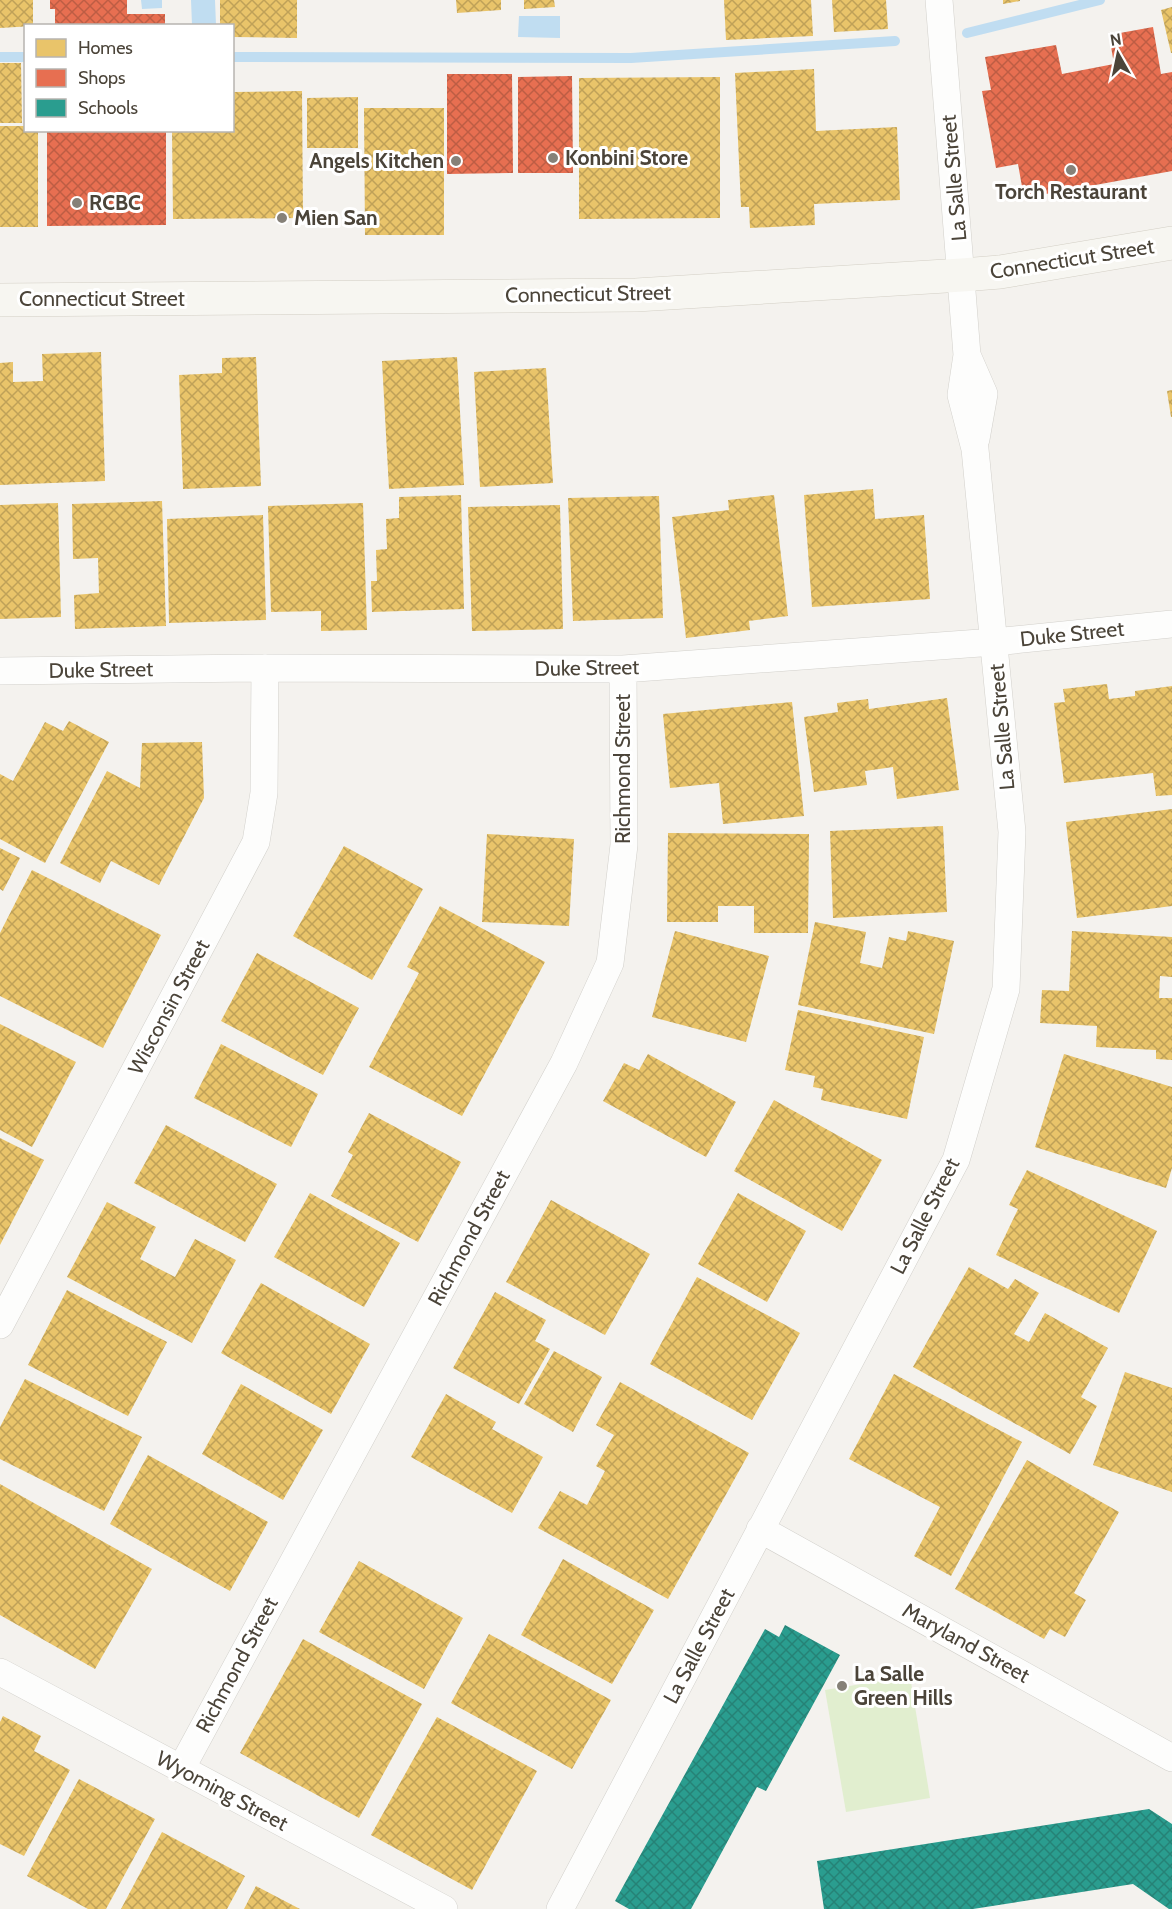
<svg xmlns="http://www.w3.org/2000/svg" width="1172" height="1909" font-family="Cabin,sans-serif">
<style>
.green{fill:#e1eecf}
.water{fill:#c0ddf1}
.homes{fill:url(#homes-cross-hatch)}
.shops{fill:url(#shops-cross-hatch)}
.schools{fill:url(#schools-cross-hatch)}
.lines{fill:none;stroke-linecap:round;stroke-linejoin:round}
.stream{stroke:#c0ddf1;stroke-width:10}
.street-casing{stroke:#d2d0cb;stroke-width:28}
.secondary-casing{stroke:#d3cfc5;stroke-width:34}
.street{stroke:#fdfdfc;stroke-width:27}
.secondary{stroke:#f7f6f1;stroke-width:33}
.poi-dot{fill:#868178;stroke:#fff;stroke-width:2}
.labels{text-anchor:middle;stroke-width:6;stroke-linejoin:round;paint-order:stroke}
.poi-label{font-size:21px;font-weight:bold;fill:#4b4439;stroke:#fff;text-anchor:start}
.street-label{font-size:21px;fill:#4b4439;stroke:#fff}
</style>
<defs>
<pattern id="homes-cross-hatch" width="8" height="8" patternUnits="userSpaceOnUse" patternTransform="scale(1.5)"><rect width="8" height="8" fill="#e9c46a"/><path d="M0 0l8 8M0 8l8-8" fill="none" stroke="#bfa158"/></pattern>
<pattern id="shops-cross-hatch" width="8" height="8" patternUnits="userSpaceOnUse" patternTransform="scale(1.5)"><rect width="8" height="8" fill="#e76f51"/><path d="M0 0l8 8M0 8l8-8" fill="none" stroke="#bd5d44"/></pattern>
<pattern id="schools-cross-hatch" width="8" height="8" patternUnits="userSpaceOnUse" patternTransform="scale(1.5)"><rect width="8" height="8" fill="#2a9d8f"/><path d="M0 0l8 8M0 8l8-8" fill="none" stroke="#268276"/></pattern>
</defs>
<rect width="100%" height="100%" fill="#f4f2ee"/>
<path class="green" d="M910,1676L930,1798L846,1812L825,1690Z"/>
<path class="water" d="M141,0H162V8L142,9Z
M191,0H215L216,25H192Z
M519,16H560V38L518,37Z"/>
<path class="homes" d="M0,0H33V26L0,28Z
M220,0H297V38L232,37V26H220Z
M456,0H501V10L457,13Z
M524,0H554L555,7L524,9Z
M724,0H811L813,36L726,40Z
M832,0H886L888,29L834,32Z
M1003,0H1020V1L1003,4Z
M1172,7V53H1171L1161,10Z
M0,63H21L22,123H0Z
M814,69L816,131L897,127L900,200L814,204L815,225L750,228L749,207H741L735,73Z
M720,77V218L579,219V78Z
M302,91L303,218L173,219L172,130H232V92Z
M358,97V148H307V98Z
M364,108H444V235H365Z
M0,126H26V130H38V227H0Z
M101,352L105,481L0,485V363L13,362V382L43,381L42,354Z
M256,357L261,486L183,489L179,375L222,373V358Z
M457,357L464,485L389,489L382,361Z
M546,368L553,483L480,487L474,372Z
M1172,390V417H1171L1167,391Z
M873,489L875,519L924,515L930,599L812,607L804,495Z
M461,495L464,609L372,612L371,581H377L376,550L387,549L386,519L399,518V497Z
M774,495L788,616L749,621L750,630L686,638L672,517L729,510L728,500Z
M659,496L663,618L573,621L568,498Z
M162,501L166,626L75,629L74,595L99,593L98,558L73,559L72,504Z
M58,503L61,617L0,619V505Z
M363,503L367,630L321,631V611L271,612L268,506Z
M560,505L563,629L472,631L468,507Z
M263,515L266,620L169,623L167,519Z
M1107,684L1109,699L1135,696V691L1172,686V795L1156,796L1153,773L1064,783L1054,703L1065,702L1063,689Z
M947,698L959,790L897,799L893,767L865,771L867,785L814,792L804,717L838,712L837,703L868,699L869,709Z
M792,702L804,816L723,824L719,783L670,788L663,714Z
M69,721L109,742L45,863L0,839V774L13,781L45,722L63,731Z
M202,742L204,798L159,885L111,861L100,883L60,863L107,771L140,788L142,743Z
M1172,809V906L1077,918L1066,822Z
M943,826L947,912L833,918L830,831Z
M668,833L809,834L808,933H754V906H718V922H667Z
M487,834L574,839L569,926L482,922Z
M344,846L423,889L372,980L293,936Z
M0,848L20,858L3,891L0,889Z
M32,870L161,935L103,1048L0,996V933Z
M440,906L545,962L462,1116L369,1067L419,973L407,967Z
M815,922L866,932L860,963L882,968L889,937L906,941L908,931L954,941L934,1034L798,1005Z
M675,931L769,956L746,1042L652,1017Z
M1072,931L1172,937V977L1160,976L1159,998H1172V1060L1156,1059V1050L1096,1047L1097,1026L1040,1023L1042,990L1069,991Z
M257,953L359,1008L323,1075L221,1021Z
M798,1010L924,1037L907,1119L821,1100L823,1089L813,1087L815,1076L785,1070Z
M0,1024L76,1062L32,1147L0,1130Z
M221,1044L318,1094L291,1147L194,1098Z
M648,1054L736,1102L706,1157L603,1101L624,1063L639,1070Z
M1064,1054L1172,1087V1168L1166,1188L1035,1147Z
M774,1100L882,1160L842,1231L734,1171Z
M369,1113L461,1162L418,1242L331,1196L353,1155L348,1152Z
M166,1125L277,1184L245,1242L134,1183Z
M0,1138L44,1160L0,1245Z
M1027,1170L1157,1231L1119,1313L996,1255L1018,1209L1009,1205Z
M310,1193L400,1243L364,1307L274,1257Z
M738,1193L806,1231L767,1302L698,1264Z
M551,1200L650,1254L605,1335L506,1282Z
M107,1202L156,1227L140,1259L175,1277L195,1239L236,1260L192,1343L67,1277Z
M969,1267L1008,1289L1015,1279L1039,1293L1014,1334L1029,1342L1045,1313L1108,1348L1081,1397L1097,1406L1070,1454L913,1367Z
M697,1277L800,1333L752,1420L650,1364Z
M261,1283L370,1344L331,1414L221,1353Z
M67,1290L167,1342L128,1416L28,1365Z
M495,1292L546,1320L535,1341L550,1349L519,1404L453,1368Z
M554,1351L602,1377L573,1432L524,1404Z
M1125,1372L1172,1388V1492L1093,1465Z
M894,1374L1022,1442L951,1576L914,1556L940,1507L849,1459Z
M25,1379L142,1437L104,1511L0,1459V1427Z
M620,1382L749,1453L668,1599L538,1528L560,1491L587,1505L605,1471L596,1466L614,1435L596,1425Z
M241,1384L323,1430L283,1500L202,1454Z
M446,1394L496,1422L492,1429L543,1457L512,1513L411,1457Z
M148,1455L268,1522L230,1591L110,1524Z
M1027,1460L1119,1512L1074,1593L1086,1600L1065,1637L1050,1629L1044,1639L955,1589Z
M0,1484L152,1569L95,1669L0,1615Z
M563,1559L654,1610L612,1684L521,1635Z
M359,1561L463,1618L424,1689L319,1632Z
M489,1634L611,1700L572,1769L451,1703Z
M303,1639L422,1704L359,1818L240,1753Z
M3,1716L41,1736L34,1751L70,1770L24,1856L0,1844V1722Z
M437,1717L537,1771L472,1890L371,1835Z
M79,1779L155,1819L106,1909H88L27,1876Z
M162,1832L245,1876L227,1909H121Z
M256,1886L300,1909H244Z"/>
<path class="shops" d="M50,0H127V14H165V26H55V9H50Z
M1153,27L1161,74L1172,72V171L1024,198L1018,164L996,168L982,91L991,90L985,57L1056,45L1062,74L1114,64L1109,35Z
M447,74H512L513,173L447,174Z
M572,76L573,173H518V77Z
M47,130H166V225L47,226Z"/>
<path class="schools" d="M785,1625L840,1655L766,1791L757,1787L691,1909H629L615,1901L765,1629L779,1637Z
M1149,1809L1172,1824V1909H1169L1133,1884L973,1909H824L817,1861Z"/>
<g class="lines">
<path class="stream" d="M967,33L1100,0
M0,57H26
M232,57L631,58L895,41"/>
<g class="street-casing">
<path id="street" d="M967,355L984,394L976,439
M0,671L265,668L623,669L994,642L1172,624
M0,1325L256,842L264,793L265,668
M760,1529L1172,1758
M0,1672L444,1909
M181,1769L564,1063L610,963L624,845L623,669
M560,1909L956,1160L1006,989L1012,832L975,449L961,395L967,355L939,0"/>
</g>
<g class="secondary-casing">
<path id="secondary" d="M0,300L636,295L962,275L1000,272L1172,243"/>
</g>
<use href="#street" class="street"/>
<use href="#secondary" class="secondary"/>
</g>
<g class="poi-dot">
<circle cx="553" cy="158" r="6"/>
<circle cx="456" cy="161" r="6"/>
<circle cx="1071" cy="170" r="6"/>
<circle cx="77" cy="203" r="6"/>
<circle cx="282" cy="218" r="6"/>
<circle cx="842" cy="1686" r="6"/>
</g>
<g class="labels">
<g class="poi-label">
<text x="565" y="165">Konbini Store</text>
<text x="444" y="168" text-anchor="end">Angels Kitchen</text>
<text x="1071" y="199" text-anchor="middle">Torch Restaurant</text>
<text x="89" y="210">RCBC</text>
<text x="294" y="225">Mien San</text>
<text x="854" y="1681">La Salle<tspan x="854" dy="24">Green Hills</tspan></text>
</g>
<g class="street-label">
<text transform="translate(954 178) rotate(-95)" y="7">La Salle Street</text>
<text transform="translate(1072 259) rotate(-9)" y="7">Connecticut Street</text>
<text transform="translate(588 294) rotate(-1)" y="7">Connecticut Street</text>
<text x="102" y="306">Connecticut Street</text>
<text transform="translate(1072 634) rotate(-6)" y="7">Duke Street</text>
<text transform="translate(587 668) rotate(-1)" y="7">Duke Street</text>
<text transform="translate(101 670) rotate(-1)" y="7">Duke Street</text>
<text transform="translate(1002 727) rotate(-95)" y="7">La Salle Street</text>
<text transform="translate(623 769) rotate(-90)" y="7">Richmond Street</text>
<text transform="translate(169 1007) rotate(-62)" y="7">Wisconsin Street</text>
<text transform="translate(925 1216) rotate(-63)" y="7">La Salle Street</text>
<text transform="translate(469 1238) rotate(-62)" y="7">Richmond Street</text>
<text transform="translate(966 1643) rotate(29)" y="7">Maryland Street</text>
<text transform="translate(699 1646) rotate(-62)" y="7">La Salle Street</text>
<text transform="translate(237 1665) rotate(-62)" y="7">Richmond Street</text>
<text transform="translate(222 1791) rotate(28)" y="7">Wyoming Street</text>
</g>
</g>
<rect x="24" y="24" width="210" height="108" fill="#ffffff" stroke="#b7b4b0" stroke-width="1.5"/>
<rect x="36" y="39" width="30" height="18" fill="#e9c46a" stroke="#b7b4b0" stroke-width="1.5"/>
<text x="78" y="54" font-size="18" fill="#4b4439">Homes</text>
<rect x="36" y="69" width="30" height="18" fill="#e76f51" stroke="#b7b4b0" stroke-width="1.5"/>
<text x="78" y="84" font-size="18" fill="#4b4439">Shops</text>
<rect x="36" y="99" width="30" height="18" fill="#2a9d8f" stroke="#b7b4b0" stroke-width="1.5"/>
<text x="78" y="114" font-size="18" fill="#4b4439">Schools</text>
<g transform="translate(1118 54) rotate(351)" stroke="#ffffff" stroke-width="4.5" paint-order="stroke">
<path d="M0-4.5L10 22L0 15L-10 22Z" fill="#4b4439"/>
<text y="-9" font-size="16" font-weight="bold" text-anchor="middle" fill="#4b4439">N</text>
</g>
</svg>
